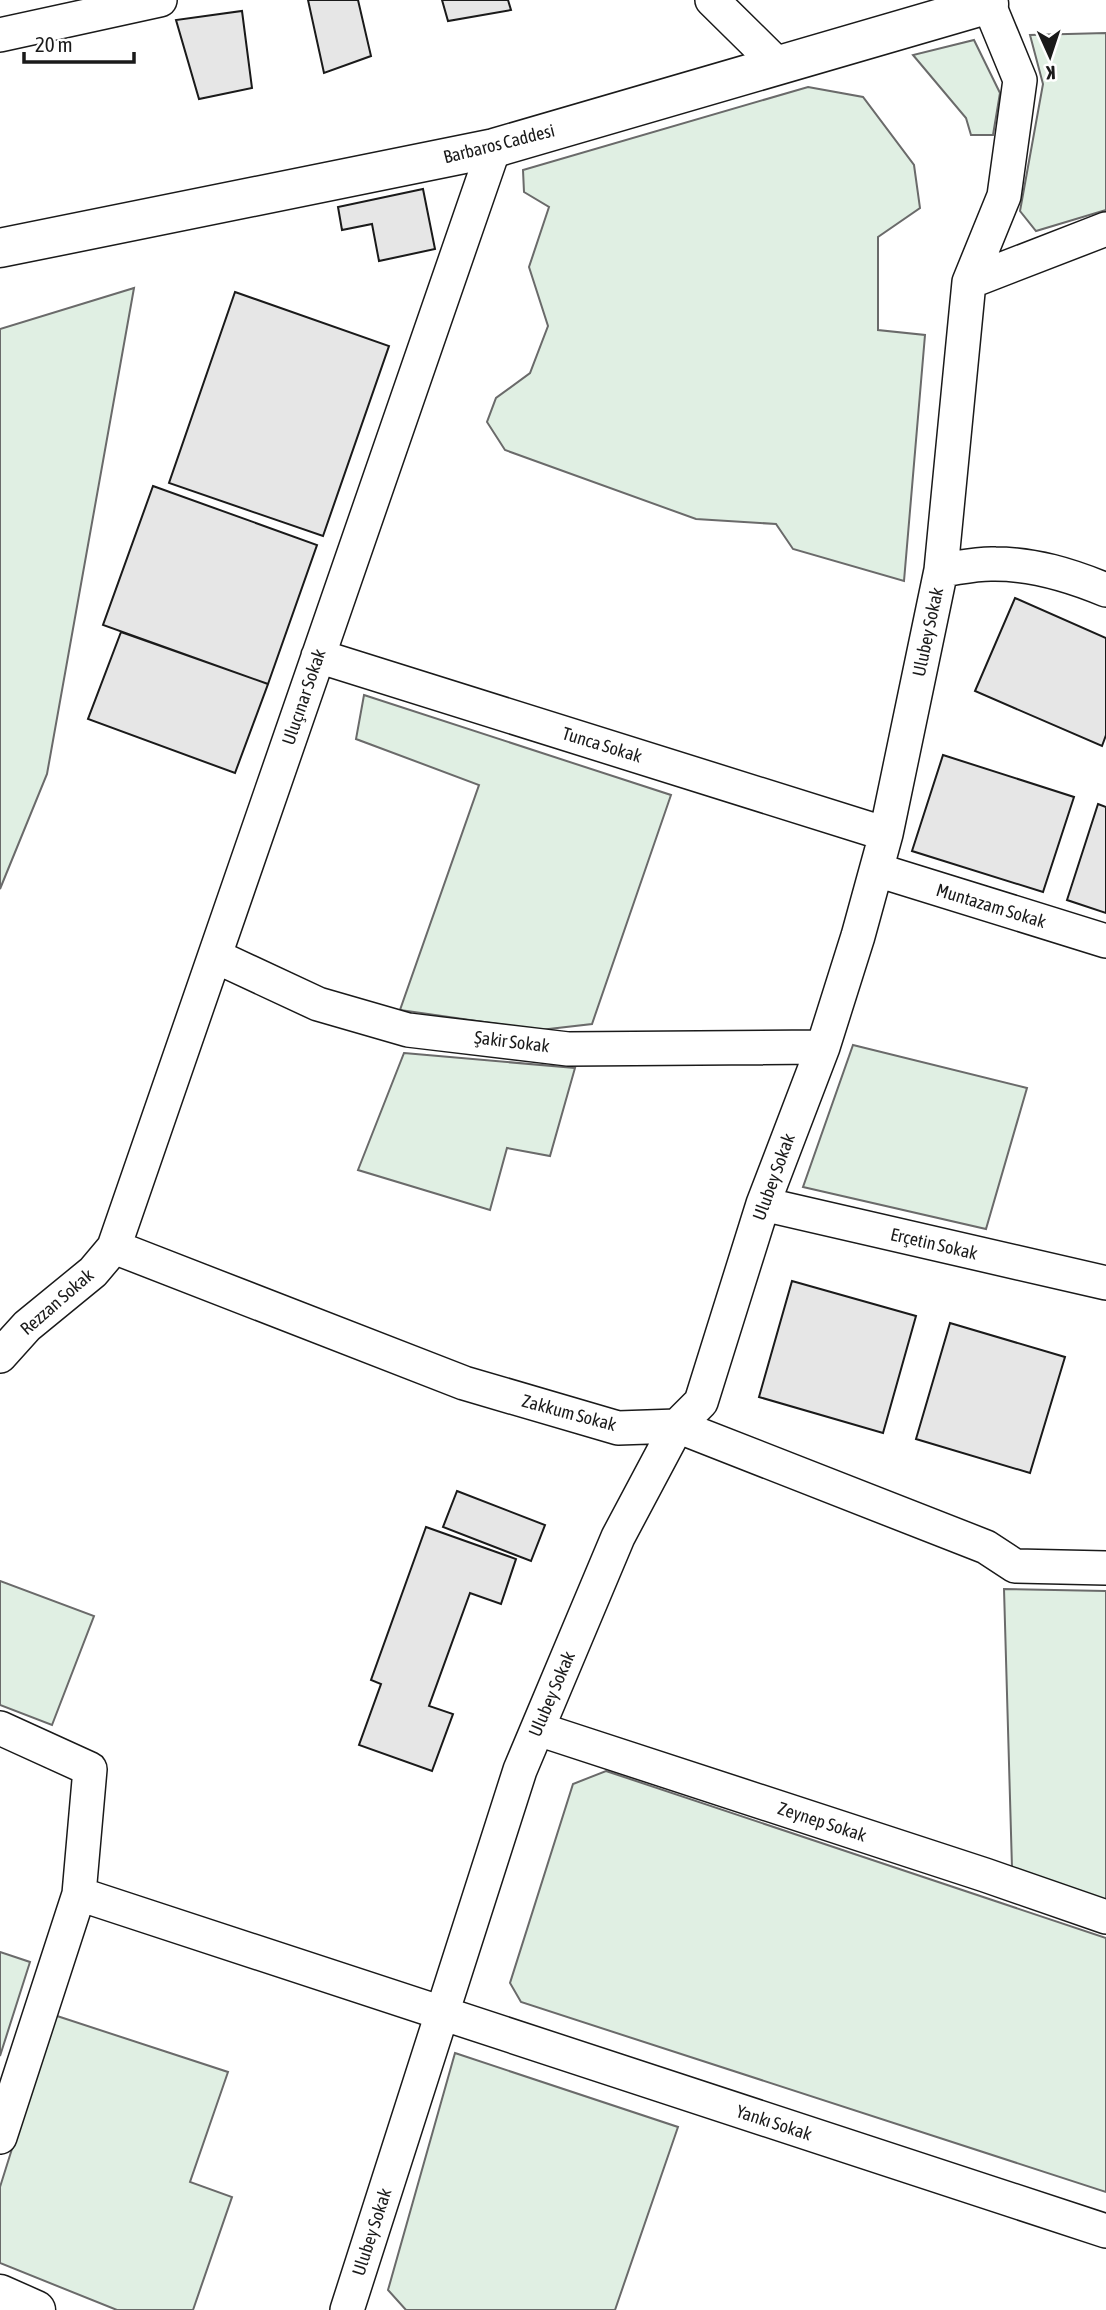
<svg xmlns="http://www.w3.org/2000/svg" width="1106" height="2310" font-family="'Asap Condensed',sans-serif">
<style>
.green{fill:#e0efe3;stroke:#6a6a6a;stroke-width:2}
.building{fill:#e6e6e6;stroke:#1a1a1a;stroke-width:2}
.lines{fill:none;stroke-linecap:round;stroke-linejoin:round}
.street-casing{stroke:#1a1a1a;stroke-width:36}
.secondary-casing{stroke:#1a1a1a;stroke-width:41}
.primary-casing{stroke:#1a1a1a;stroke-width:41}
.street{stroke:#fff;stroke-width:33}
.secondary{stroke:#fff;stroke-width:38}
.primary{stroke:#fff;stroke-width:38}
.labels{text-anchor:middle;stroke-width:5;stroke-linejoin:round;paint-order:stroke}
.street-label{font-size:18px;fill:#1a1a1a;stroke:#fff}
</style>
<rect width="100%" height="100%" fill="#fff"/>
<path class="green" d="M1106,33V210L1036,231L1020,211L1043,84L1030,35Z
M974,40L1000,93L993,135H971L966,118L913,55Z
M808,87L863,97L914,165L920,208L878,237V330L925,335L904,581L793,549L776,524L696,519L505,450L487,422L496,398L530,373L548,326L529,267L549,207L524,192L523,170Z
M134,288L47,774L0,889V329Z
M364,695L671,795L592,1024L540,1030L400,1010L479,785L356,739Z
M853,1045L1027,1088L986,1229L803,1187Z
M404,1053L575,1068L550,1156L507,1148L490,1210L358,1170Z
M0,1581L94,1616L52,1725L0,1705Z
M1004,1589L1106,1591V1900L1012,1868Z
M606,1771L1106,1938V2192L521,2002L510,1983L573,1784Z
M0,1952L30,1962L0,2056Z
M54,2015L228,2072L190,2182L232,2197L193,2310H117L0,2263V2187Z
M455,2053L678,2127L615,2310H406L388,2290Z"/>
<path class="building" d="M308,0H358L371,56L324,73Z
M442,0H508L511,10L448,21Z
M242,11L252,88L199,99L176,20Z
M423,189L435,249L379,261L372,224L342,230L338,207Z
M235,292L389,346L323,536L169,483Z
M153,486L317,545L268,684L103,625Z
M1015,598L1106,638V735L1102,746L975,691Z
M121,632L268,684L235,773L88,719Z
M943,755L1074,797L1043,892L912,851Z
M1098,804L1106,807V913L1067,900Z
M792,1281L916,1316L883,1433L759,1397Z
M950,1323L1065,1357L1030,1473L916,1439Z
M457,1491L545,1525L531,1561L443,1527Z
M426,1527L516,1559L501,1604L470,1593L429,1706L453,1714L432,1771L359,1745L381,1684L371,1680Z"/>
<g class="lines">
<g class="street-casing">
<path id="street" d="M712,0L779,66
M0,35L160,0
M969,282L1106,229
M941,570C958,568 977,563 995,564C1034,564 1070,575 1106,590
M318,656L886,834
M877,870L1106,941
M215,956L318,1004L408,1030L568,1049L823,1047
M763,1204L1106,1283
M114,1247L464,1383L618,1428L677,1426L986,1547L1015,1566L1106,1568
M0,1356L27,1326L93,1272L114,1247L494,148
M0,1728L90,1769L79,1894L0,2137
M538,1729L985,1875L1106,1917
M79,1894L1106,2231
M347,2310L520,1770L618,1537L677,1426L701,1402L763,1204L823,1047L858,936L886,834L941,570L969,282L1004,196L1020,80L987,0"/>
</g>
<g class="secondary-casing">
<path id="secondary" d="M0,248L494,148L989,4"/>
</g>
<g class="primary-casing">
<path id="primary" d="M0,2294L36,2310"/>
</g>
<use href="#street" class="street"/>
<use href="#secondary" class="secondary"/>
<use href="#primary" class="primary"/>
</g>
<g class="labels">
<g class="street-label">
<text transform="translate(499 144) rotate(-14)" y="6">Barbaros Caddesi</text>
<text transform="translate(928 632) rotate(-78)" y="6">Ulubey Sokak</text>
<text transform="translate(304 697) rotate(-71)" y="6">Uluçınar Sokak</text>
<text transform="translate(602 745) rotate(17)" y="6">Tunca Sokak</text>
<text transform="translate(991 906) rotate(17)" y="6">Muntazam Sokak</text>
<text transform="translate(512 1042) rotate(7)" y="6">Şakir Sokak</text>
<text transform="translate(774 1177) rotate(-70)" y="6">Ulubey Sokak</text>
<text transform="translate(934 1244) rotate(13)" y="6">Erçetin Sokak</text>
<text transform="translate(57 1302) rotate(-41)" y="6">Rezzan Sokak</text>
<text transform="translate(569 1413) rotate(15)" y="6">Zakkum Sokak</text>
<text transform="translate(552 1694) rotate(-67)" y="6">Ulubey Sokak</text>
<text transform="translate(822 1822) rotate(18)" y="6">Zeynep Sokak</text>
<text transform="translate(774 2123) rotate(18)" y="6">Yankı Sokak</text>
<text transform="translate(372 2232) rotate(-72)" y="6">Ulubey Sokak</text>
</g>
</g>
<g transform="translate(1050 56) rotate(177)" stroke="#ffffff" stroke-width="5" paint-order="stroke">
<path d="M0-5L12 26L0 18L-12 26Z" fill="#1a1a1a"/>
<text y="-10" font-size="19" font-weight="bold" text-anchor="middle" fill="#1a1a1a">K</text>
</g>
<path d="M24 52v10h110v-10" fill="none" stroke="#1a1a1a" stroke-width="3.5"/>
<text x="35" y="52" font-size="21" fill="#1a1a1a" stroke="#ffffff" stroke-width="5" paint-order="stroke">20 m</text>
</svg>
